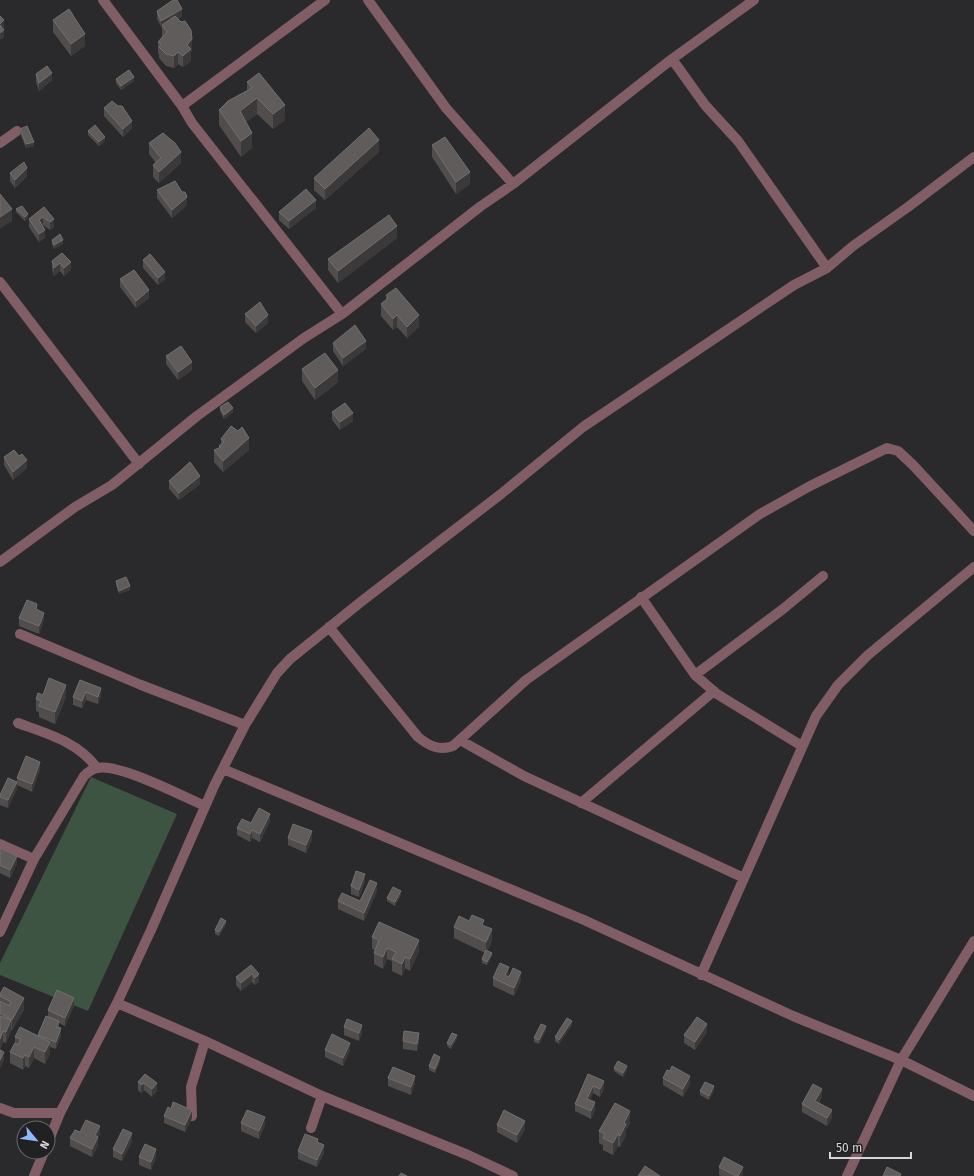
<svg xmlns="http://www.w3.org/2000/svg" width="974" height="1176" font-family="'Fira Sans',sans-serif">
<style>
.green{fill:#3d5442}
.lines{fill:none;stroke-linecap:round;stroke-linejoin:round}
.minor{stroke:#815d66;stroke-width:10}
.wall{fill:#514d4c}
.shaded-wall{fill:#3b393a}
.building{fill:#5f5c5b;stroke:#726f6f}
</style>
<rect width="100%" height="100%" fill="#2a2a2d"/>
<path class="green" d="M91,777L177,814L88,1011L0,975V963Z"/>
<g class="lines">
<path class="minor" d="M103,0L182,106L192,123L342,314
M368,0L446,108L513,184
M672,59L705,105L738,141L827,268
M182,106L325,0
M0,143L17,131
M0,282L139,464
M0,562L75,507L112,485L197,416L304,338L342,314L481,206L513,184L672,59L754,0
M641,597L695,675L717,694L802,746
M329,627L418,737C429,746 439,751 453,746L526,680L760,514L810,486L887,448L898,451L913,465L974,531
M20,634L141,685L245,725
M695,675L783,609L823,576
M18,723C48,734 78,742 97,768
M460,740L524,776L744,878
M223,769L584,920L793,1016L901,1060L974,1096
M581,803L714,691
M0,844L34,859
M0,932L34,859L84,776C87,773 91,769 97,768C119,763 182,796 205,806
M701,975L816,716L838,685L868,655L974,567
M117,1003L205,1041L322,1096L468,1155L513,1176
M0,1108L14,1113H60
M192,1116L191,1087L205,1041
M311,1128L322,1096
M48,1142L60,1113L117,1003L151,930L214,786L245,725L277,673L290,659L362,601L501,494L583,427L794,285L827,268L853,246L908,207L974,157
M34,1176L44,1152
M847,1176L901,1060L974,941"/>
</g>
<path class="wall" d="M157,11L182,16L178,19L192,51L191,52V61L183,67L178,64L174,68L166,66L159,58V54H158V42L162,37V28L157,19Z
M53,20L85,46L71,56L53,32Z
M36,74L52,80L39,91L36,82Z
M116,79L134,81L121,90L116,83Z
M247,82L285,120L273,129L257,114L246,122L252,148L241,157L219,125V110L247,91Z
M104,108L132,128L123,137L104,116Z
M20,129L34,146L26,148L20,133Z
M88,131L105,141L99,146L88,135Z
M149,143L181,163L159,183L153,177V165L156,163L149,154Z
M432,145L470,184L456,194L432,157Z
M379,152L325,200L314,190V178Z
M10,173L27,176L15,188L10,181Z
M157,190L182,192L187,205L172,218L157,198Z
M44,207L54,227L50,230L43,225H42L45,238L39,242L29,227V219Z
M316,208L289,229L279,220V212Z
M16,209L28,218L25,221L16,212Z
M397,238L338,283L328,270V259Z
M52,240L63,244L54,249L52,244Z
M143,260L165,279L158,285L143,268Z
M52,261L71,262V270L64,276L60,271L54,276L52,269Z
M120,279L149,298L136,308L120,287Z
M386,295L419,327L407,338L397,327L393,330L381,316V304L386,300Z
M245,314L268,323L256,333L245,322Z
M333,343L366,349L343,366L333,351Z
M166,356L192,370L178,380L166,364Z
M302,369L338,382L315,400L302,381Z
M220,407L233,412L224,419L220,411Z
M332,412L353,421L340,430L332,420Z
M221,439L249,450L223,472L214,462V450L219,448V446L221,444Z
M4,457L27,468L13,480L4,465Z
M169,481L200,484L179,500L169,489Z
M116,581L130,590L119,594L116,585Z
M19,618L44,620L39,634L19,626Z
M80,680L101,696L98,704L86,700L82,708L73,705V697Z
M43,695L66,697L55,724L39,717V712L36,711V699Z
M40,770L32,792L17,785V789L8,808L0,805V795L17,781V778Z
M270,821L260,842L252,838L250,842L237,835V828L251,823Z
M288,838L312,839L306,853L288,845Z
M0,848L17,863L10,878L0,873Z
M365,882L359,897L351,894V886Z
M377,891L364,921L338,909V901H360Z
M401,895L395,906L387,901V898Z
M469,921L484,926L492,941L487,951L492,956L487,965L482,963V959L485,953L454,938V927Z
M226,925L219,936L215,934V930Z
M372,937L419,951L410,971L405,968L402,976L392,971V961L387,959L383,969L374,964V953L375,950L372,949Z
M251,965L259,982L255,985L252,982L241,991L236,985V977Z
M509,975L508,976L521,980L514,996L493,986V978Z
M0,994L24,1010L11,1031L6,1043L3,1042L0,1050L4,1060L0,1068Z
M74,1006L65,1026L59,1023V1028L61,1036L56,1049L50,1047V1054L45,1064L34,1058L29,1068L25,1066L23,1070L10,1063V1052L15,1043V1037L38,1036V1035L48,1017V1010Z
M572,1025L559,1044L555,1041V1037Z
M344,1027L362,1033L359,1041L344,1035Z
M546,1030L539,1044L534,1042V1038Z
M707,1032L695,1050L684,1043V1035Z
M457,1039L451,1049L447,1046V1043Z
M403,1041H419L417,1051L403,1049Z
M325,1050H350L343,1066L325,1057Z
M440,1061L435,1073L429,1070V1066Z
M614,1068L627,1070L623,1077L614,1071Z
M145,1074L157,1091L152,1097L144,1090L141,1093L138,1090V1082Z
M588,1074L604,1089L600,1097L593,1093L590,1100L595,1110L591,1119L575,1111V1104Z
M388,1078L415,1083L411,1095L388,1086Z
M663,1078L690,1084L683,1097L663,1085Z
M714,1090L709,1100L700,1095V1091Z
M822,1096L819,1103L832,1118L827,1126L802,1112V1104Z
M164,1116L192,1118L185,1132L164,1123Z
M241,1123L265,1125L259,1139L241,1131Z
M630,1123L626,1130V1135L620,1147L618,1146L613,1155L603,1150V1145L599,1143V1131Z
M497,1125L525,1129L517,1143L497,1132Z
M80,1132L100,1134L98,1137V1145L92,1157L70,1146V1138Z
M132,1141L122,1161L113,1157V1149Z
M318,1143L324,1153L317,1167L298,1159V1151Z
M139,1157H156L151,1170L139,1165Z
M719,1167L743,1175L742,1176H721L719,1175Z"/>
<path class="shaded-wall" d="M182,9V16L163,27L162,25L161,28V21Z
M4,20V28L0,32V24Z
M4,30V38L0,40V33Z
M85,34V46L71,56V44Z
M192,39V51L191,52V61L183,67V56L187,45Z
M178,52V64L174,68V56Z
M52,73V80L39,91V83Z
M134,77V81L121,90V86Z
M257,98V114L240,126V111Z
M285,105V120L273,129V114Z
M132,121V128L123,137V129Z
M252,133V148L241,157V141Z
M105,137V141L99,146V142Z
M379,140V152L325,200V189Z
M34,142V146L26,148V144Z
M181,152V163L159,183V172Z
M27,168V176L15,188V180Z
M470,172V184L456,194V182Z
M187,197V205L172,218V210Z
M316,200V208L289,229V221Z
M12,209V221L0,229V217Z
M28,214V218L25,221V217Z
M43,217V225L39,228V220Z
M54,219V227L50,230V222Z
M397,226V238L338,283V271Z
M45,230V238L39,242V234Z
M63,240V244L54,249V245Z
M71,262V270L64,276V268Z
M60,263V271L54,276V268Z
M165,272V279L158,285V278Z
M149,290V298L136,308V301Z
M268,315V323L256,333V326Z
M397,315V327L393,330V319Z
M419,315V327L407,338V327Z
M366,341V349L343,366V358Z
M192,362V370L178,380V372Z
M338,370V382L315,400V388Z
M233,408V412L224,419V415Z
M353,413V421L340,430V422Z
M249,438V450L223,472V461Z
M27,460V468L13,480V472Z
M200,476V484L179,500V493Z
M130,586V590L119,594V591Z
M44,613V620L39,634V626Z
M66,685V697L55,724V712Z
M101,688V696L98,704V697Z
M86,692V700L82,708V701Z
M40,762V770L32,792V784Z
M17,782V789L8,808V800Z
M270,814V821L260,842V834Z
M252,830V838L250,842V834Z
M312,831V839L306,853V845Z
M17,856V863L10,878V870Z
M365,874V882L359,897V890Z
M377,883V891L364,921V913Z
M401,891V895L395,906V902Z
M226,921V925L219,936V932Z
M492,929V941L486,953V942Z
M419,940V951L410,971V959Z
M387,948V959L383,969V957Z
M492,953V956L487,965V962Z
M405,957V968L402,976V964Z
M509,967V975L505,983V975Z
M521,972V980L514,996V988Z
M252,974V982L241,991V983Z
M259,974V982L255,985V978Z
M24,998V1010L12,1031V1020Z
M74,998V1006L65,1026V1018Z
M11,1020V1032L6,1043V1032Z
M572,1021V1025L559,1044V1040Z
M707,1024V1032L695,1050V1042Z
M362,1025V1033L359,1041V1033Z
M546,1026V1030L539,1044V1040Z
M61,1028V1036L56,1049V1042Z
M3,1031V1042L0,1050V1039Z
M419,1033V1041L417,1051V1044Z
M457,1035V1039L451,1049V1045Z
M50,1042V1054L45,1064V1052Z
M350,1043V1050L343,1066V1058Z
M34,1047V1058L29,1068V1057Z
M4,1052V1060L0,1068V1060Z
M25,1055V1066L23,1070V1058Z
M440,1057V1061L435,1073V1069Z
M627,1066V1070L623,1077V1073Z
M415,1076V1083L411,1095V1087Z
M690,1076V1084L683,1097V1089Z
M604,1081V1089L600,1097V1089Z
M144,1083V1090L141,1093V1085Z
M157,1083V1091L152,1097V1089Z
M593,1086V1093L587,1106V1099Z
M714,1086V1090L709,1100V1096Z
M822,1089V1096L815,1109V1101Z
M595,1102V1110L591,1119V1111Z
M192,1110V1118L185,1132V1125Z
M832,1110V1118L827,1126V1118Z
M630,1111V1123L626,1130V1135L620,1147V1136L624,1123Z
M265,1117V1125L259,1139V1131Z
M525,1121V1129L517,1143V1135Z
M100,1126V1134L98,1137V1145L92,1157V1149L95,1135Z
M132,1133V1141L122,1161V1154Z
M618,1134V1146L613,1155V1143Z
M324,1145V1153L317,1167V1160Z
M156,1149V1157L151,1170V1162Z
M743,1167V1175L742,1176H738Z"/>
<path class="building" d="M173,0H177L182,9L161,21L157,11Z
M69,9L85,34L71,44L53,20Z
M0,16L4,20L0,24Z
M175,16L181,22L185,21L191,30L192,39L187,45L191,49L183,56L178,52L174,56L166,54L159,47L161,44L158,42L167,32L162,25Z
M0,25L4,30L0,33Z
M47,66L52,73L39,83L36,74Z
M129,70L134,77L121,86L116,79Z
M259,73L285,105L273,114L257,98L240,111L252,133L241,141L219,110L228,101L252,88L247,82Z
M112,101L118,106H122L132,121L123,129L104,108Z
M95,125L105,137L99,142L88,131Z
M27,126L34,142L26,144L20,129Z
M369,128L379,140L325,189L314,178Z
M163,133L175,143L181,152L159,172L153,165L161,158L149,143Z
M445,137L470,172L456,182L432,145Z
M24,162L27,168L15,180L10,173Z
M175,181L182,192H185L187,197L172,210L157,190Z
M306,189L316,200L289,221L279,212Z
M0,194L12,209L0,217Z
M22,206L28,214L25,217L16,209Z
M44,207L54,219L50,222L43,217L39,220L45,230L39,234L29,219Z
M389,215L397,226L338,271L328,259Z
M60,234L63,240L54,245L52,240Z
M62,253L71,262L64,268L60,263L54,268L52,261Z
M150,254L165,272L158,278L143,260Z
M134,270L149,290L136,301L120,279Z
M396,288L419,315L407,327L397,315L393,319L381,304L388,298L386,295Z
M260,302L268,315L256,326L245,314Z
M355,325L366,341L343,358L333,343Z
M181,346L192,362L178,372L166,356Z
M325,353L338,370L315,388L302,369Z
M228,402L233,408L224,415L220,407Z
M345,403L353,413L340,422L332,412Z
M231,426L238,431L242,427L249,438L223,461L214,450L221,447L219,446L224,442L221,439Z
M14,450L19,456L22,454L27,460L13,472L4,457Z
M190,462L200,476L179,493L169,481Z
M126,577L130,586L119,591L116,581Z
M27,600L37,604L36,609L44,613L39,626L19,618Z
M49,678L66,685L55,712L39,706L41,701L36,699L38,693L43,695Z
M80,680L101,688L98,697L86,692L82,701L73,697Z
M26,756L40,762L32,784L17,778Z
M8,778L17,782L8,800L0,797V795Z
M259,808L270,814L260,834L252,830L250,834L237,828L242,819L251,823Z
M293,824L312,831L306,845L288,838Z
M0,848L17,856L10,870L0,865Z
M356,871L365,874L359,890L351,886Z
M370,880L377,883L364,913L338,901L342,893L360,901Z
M393,887L401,891L395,902L387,898Z
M472,915L484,920L482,925L492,929L486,942L454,927L459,916L469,921Z
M221,918L226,921L219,932L215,930Z
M379,922L419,940L410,959L405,957L402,964L392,959L396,952L387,948L383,957L374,953L379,940L372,937Z
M486,950L492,953L487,962L482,959Z
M500,963L509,967L505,975L509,977L513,968L521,972L514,988L493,978Z
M251,965L259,974L255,978L252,974L241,983L236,977Z
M4,987L24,998L12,1020L0,1013V1001L9,1006L11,1002L0,996V994Z
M57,990L74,998L65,1018L48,1010Z
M0,1016L11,1020L6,1032L3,1031L0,1039Z
M46,1016L59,1021L56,1027L61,1028L56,1042L38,1035Z
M697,1017L707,1024L695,1042L684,1035Z
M567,1018L572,1021L559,1040L555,1037Z
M347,1019L362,1025L359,1033L344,1027Z
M541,1024L546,1026L539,1040L534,1038Z
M20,1027L50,1042L45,1052L34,1047L29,1057L25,1055L23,1058L10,1052L15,1043L18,1045L21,1039L15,1037Z
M404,1031L419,1033L417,1044L403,1041Z
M452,1033L457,1035L451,1045L447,1043Z
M332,1034L350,1043L343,1058L325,1050Z
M0,1050L4,1052L0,1060Z
M434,1054L440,1057L435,1069L429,1066Z
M618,1061L627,1066L623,1073L614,1068Z
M672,1066L690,1076L683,1089L663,1078L667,1070L670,1071Z
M393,1067L415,1076L411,1087L388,1078Z
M145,1074L157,1083L152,1089L144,1083L141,1085L138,1082Z
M588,1074L604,1081L600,1089L593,1086L587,1099L595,1102L591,1111L575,1104Z
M705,1082L714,1086L709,1096L700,1091Z
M813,1084L822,1089L815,1101L832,1110L827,1118L802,1104Z
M173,1102L192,1110L185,1125L164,1116L168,1107L171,1109Z
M615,1103L630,1111L624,1123L626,1124L620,1136L618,1134L613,1143L603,1138L605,1134L599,1131Z
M247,1110L265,1117L259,1131L241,1123Z
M504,1110L525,1121L517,1135L497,1125Z
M86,1120L100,1126L95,1135L98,1137L92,1149L70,1138L75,1130L80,1132Z
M123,1129L132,1133L122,1154L113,1149Z
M305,1134L318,1139L317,1142L324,1145L317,1160L298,1151Z
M145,1144L156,1149L151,1162L139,1157Z
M724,1157L743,1167L738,1176H736L719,1167Z
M645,1166L660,1176H638Z
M887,1167L901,1174L900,1176H883Z
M401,1173L407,1176H399Z"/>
<g transform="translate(36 1140) rotate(119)"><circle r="19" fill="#212023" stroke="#69686b"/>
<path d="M0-3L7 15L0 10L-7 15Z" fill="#90b8fd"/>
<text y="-6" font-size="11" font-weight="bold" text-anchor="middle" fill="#d6d5d7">N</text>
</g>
<path d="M830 1152v6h81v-6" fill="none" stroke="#d6d5d7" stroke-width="2"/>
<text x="836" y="1152" font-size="12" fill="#d6d5d7" stroke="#212023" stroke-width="3" paint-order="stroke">50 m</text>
</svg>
